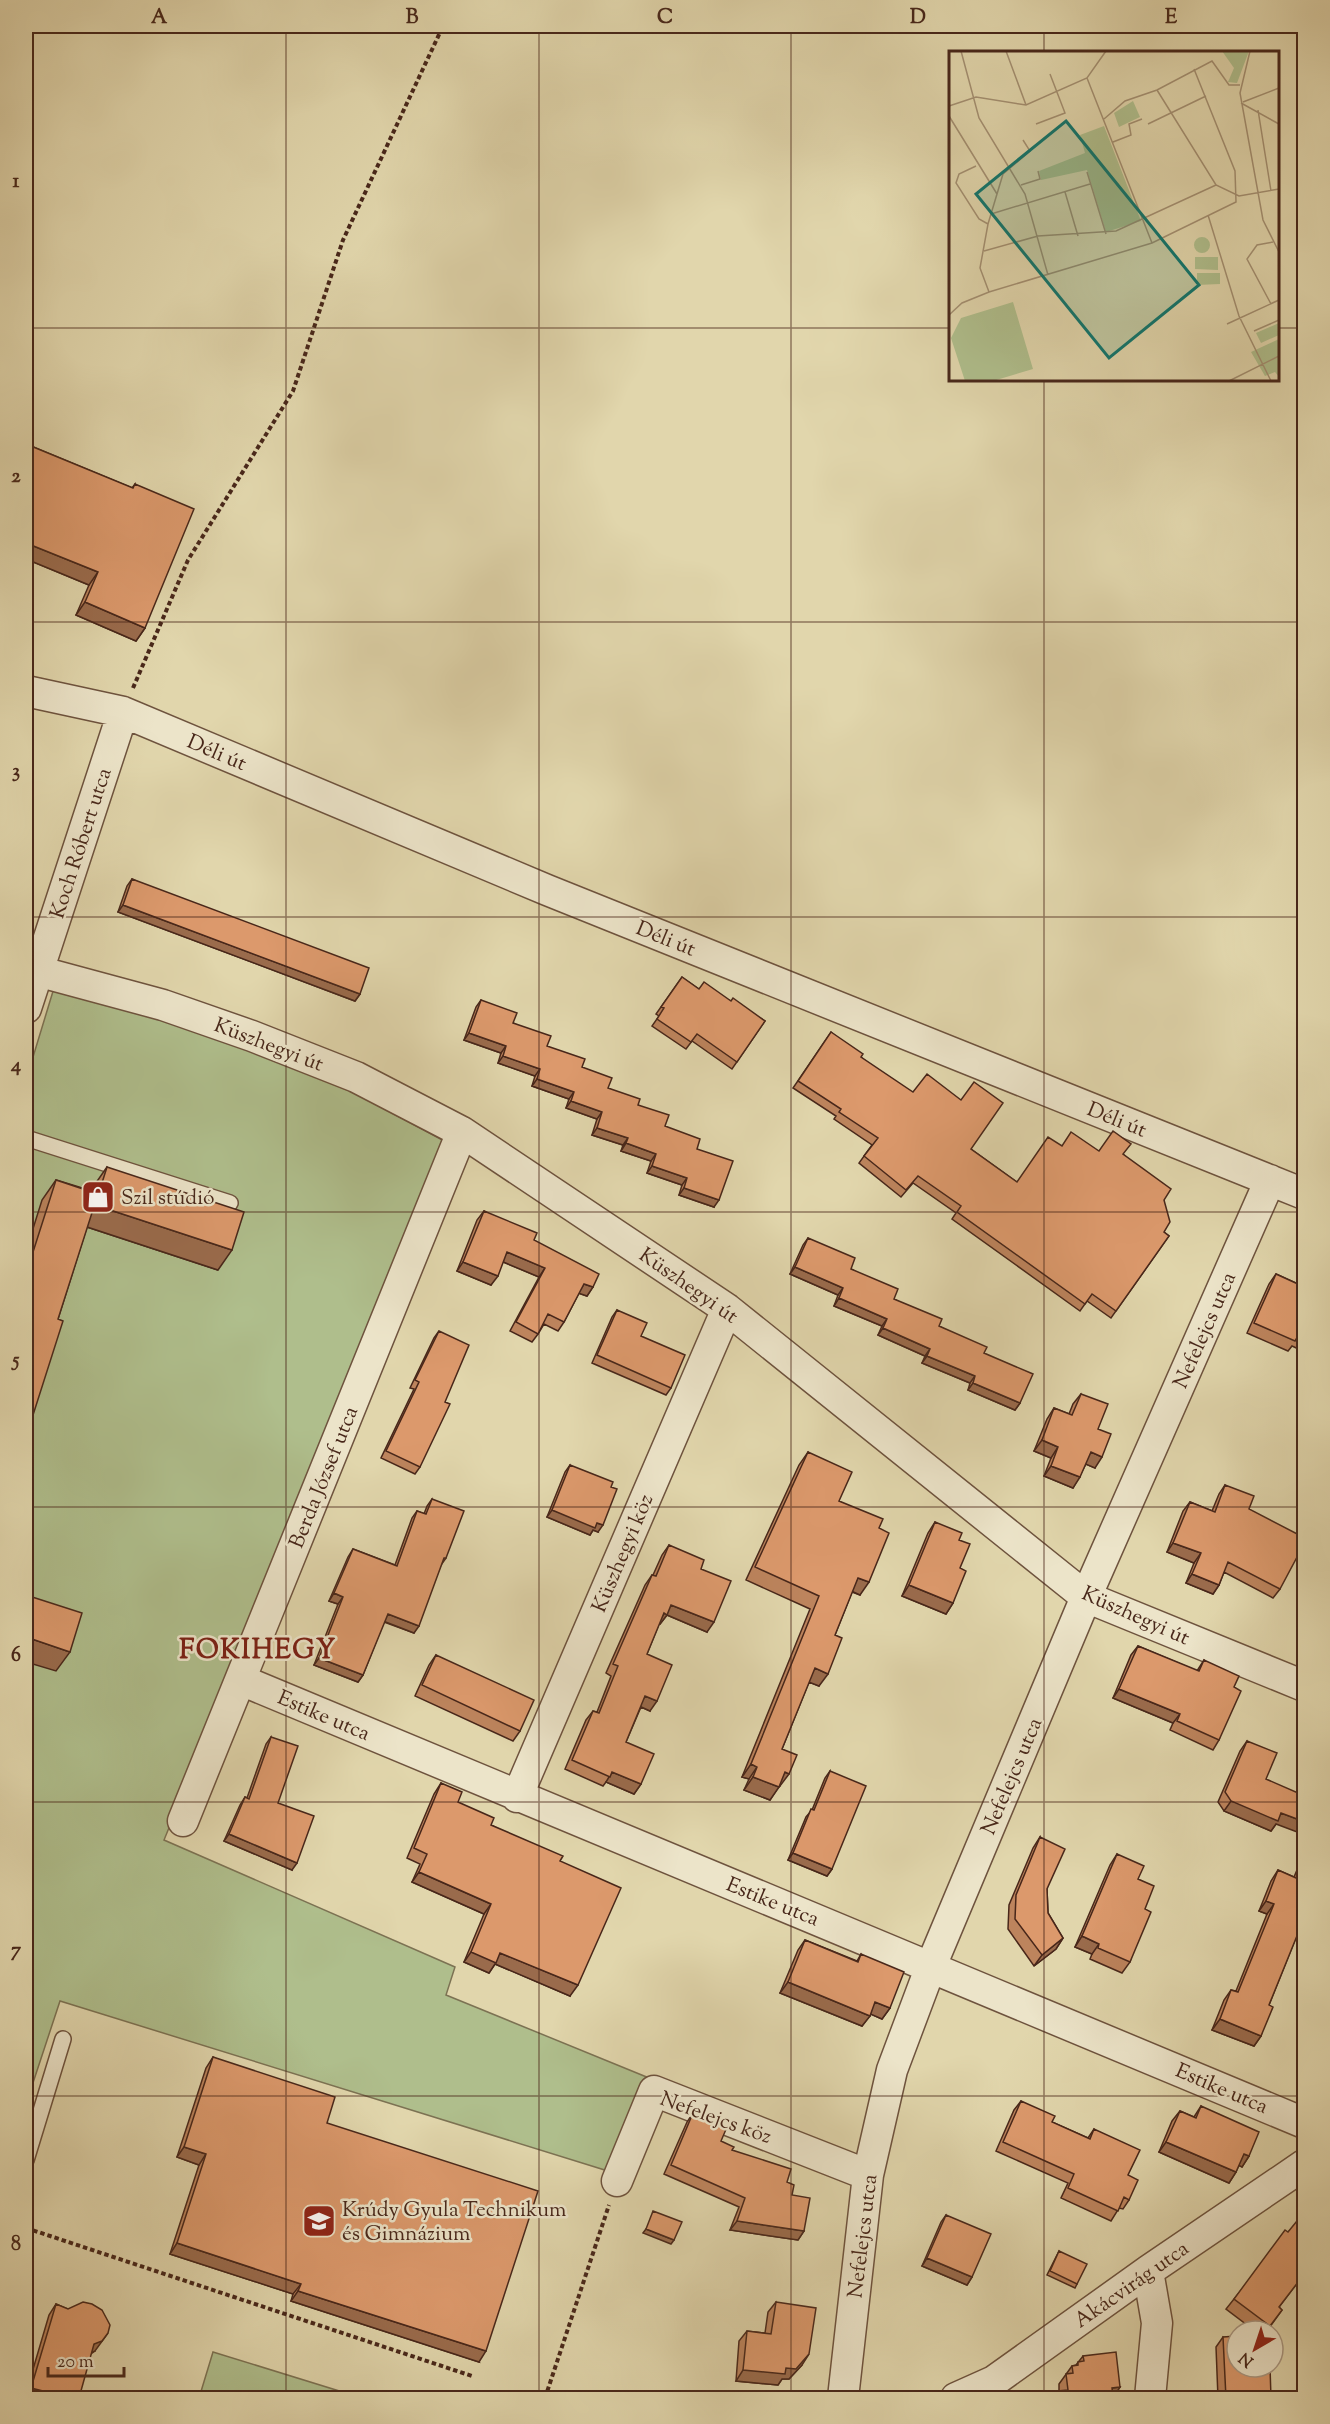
<svg xmlns="http://www.w3.org/2000/svg" width="1330" height="2424" font-family="'Sorts Mill Goudy',serif">
<style>
.green{fill:#afbe8c;stroke:#7c7253;stroke-width:1.5}
.lines{fill:none;stroke-linecap:round;stroke-linejoin:round}
.service-casing{stroke:#6e533e;stroke-width:18}
.minor-casing{stroke:#6e533e;stroke-width:33}
.path{stroke:#48271a;stroke-width:4;stroke-dasharray:4.5 3;stroke-linecap:butt}
.service{stroke:#ece4c9;stroke-width:15}
.minor{stroke:#ece4c9;stroke-width:30}
.wall{fill:#bd845d;stroke:#48271a;stroke-width:1.5}
.shaded-wall{fill:#9a6b4c;stroke:#48271a;stroke-width:1.5}
.building{fill:#dc996c;stroke:#48271a;stroke-width:1.5}
.grid{fill:none;stroke:#48271a;stroke-width:1.5;stroke-opacity:0.55}
.labels{text-anchor:middle;stroke-width:5;stroke-linejoin:round;paint-order:stroke}
.street-label{font-size:21px;fill:#48271a;stroke:#ece4c9}
.poi-label{font-size:21px;fill:#48271a;stroke:#ece4c9;text-anchor:start}
.district-label{font-size:27px;font-weight:bold;letter-spacing:1.5px;fill:#7a1f14;stroke:#ece4c9}
.inset-road{fill:none;stroke:#a49072;stroke-width:1.5}
.view{fill:#0f766e;fill-opacity:0.15;stroke:#0f766e;stroke-width:3}
.inset-edge{fill:none;stroke:#48271a;stroke-width:3}
.neatline{fill:none;stroke:#48271a;stroke-width:2}
.grid-label{font-size:20px;text-anchor:middle;font-weight:bold;fill:#48271a}
</style>
<rect width="100%" height="100%" fill="#e1d6ac"/>
<filter id="stains"><feTurbulence type="fractalNoise" baseFrequency=".00333" numOctaves="4"/><feColorMatrix values="0 0 0 0 .2 0 0 0 0 .09 0 0 0 0 .02 0 0 0 .5 -.17"/></filter>
<radialGradient id="worn" r=".72"><stop offset=".6" stop-color="#630" stop-opacity="0"/><stop offset="1" stop-color="#630" stop-opacity=".3"/></radialGradient>
<path class="green" d="M54,988L109,1003L239,1046L355,1093L448,1143L164,1840L455,1967L446,1995L649,2078L608,2171L60,2001L26,2104V1080Z
M213,2352L362,2398H199Z"/>
<g class="lines">
<g class="service-casing">
<path id="service" d="M26,1138L230,1203
M26,2160L63,2039"/>
</g>
<g class="minor-casing">
<path id="minor" d="M26,691L123,712L547,890L1304,1194
M26,968L163,1005L252,1036L356,1077L462,1132L727,1309L1086,1597L1304,1686
M26,1008L123,712
M241,1680L1304,2123
M517,1797L727,1309
M183,1821L462,1132
M617,2181L654,2091L868,2175
M1148,2271L1157,2323L1150,2398
M843,2398L868,2175L892,2070L931,1966L1086,1597L1270,1180
M956,2398L994,2381L1148,2271L1304,2165"/>
</g>
<path class="path" d="M133,688L188,560L293,391L343,240L443,26
M26,2228L472,2376
M545,2398L609,2205"/>
<use href="#service" class="service"/>
<use href="#minor" class="minor"/>
</g>
<path class="wall" d="M26,444L132,488L135,484L145,628L136,641L76,615L89,585L26,559Z
M132,879L360,994L355,1001L118,912L127,886Z
M682,977L699,989L731,1001L765,1021L732,1069L692,1041L686,1049L652,1026L659,1016L656,1014Z
M481,1000L547,1046L582,1067L608,1088L638,1105L665,1126L697,1149L714,1207L679,1195L682,1185L647,1173L651,1161L621,1151L623,1145L592,1135L597,1119L566,1108L569,1099L532,1086L535,1076L498,1063L501,1053L464,1040L476,1007Z
M831,1032L971,1149L1017,1182L1061,1146L1123,1154L1164,1200V1232L1169,1236L1111,1318L1087,1301L1080,1311L952,1219L956,1213L913,1183L901,1197L859,1163L872,1145L834,1119L836,1116L793,1088Z
M107,1167L218,1270L87,1227L58,1319L26,1437V1251L42,1200L56,1180L92,1191L93,1187Z
M484,1211L534,1240L593,1287L587,1296L579,1293L564,1322L558,1331L544,1324L538,1334L532,1342L510,1331L539,1277L503,1262L491,1285L457,1271L477,1220Z
M808,1238L894,1299L984,1353L1020,1403L1015,1410L968,1390L970,1383L922,1363L925,1356L878,1335L882,1326L834,1306L838,1295L790,1274L803,1245Z
M1305,1269V1352L1292,1346L1288,1351L1247,1333L1269,1284L1276,1274L1298,1284Z
M617,1310L641,1336L671,1388L666,1395L592,1363L612,1317Z
M439,1331L420,1467L415,1474L381,1458L414,1389L410,1388L434,1338Z
M1081,1394L1098,1429L1095,1468L1086,1464L1073,1488L1044,1476L1051,1458L1034,1451L1047,1419L1054,1408L1069,1414L1073,1404Z
M808,1452L839,1501L879,1528L860,1595L852,1592L835,1635L819,1686L809,1682L782,1749L780,1786H779L770,1800L744,1790L749,1779L742,1777L810,1609L746,1580L799,1465Z
M570,1465L598,1532L593,1530L590,1535L547,1517L565,1472Z
M1225,1485L1249,1509L1280,1589L1273,1598L1224,1572L1219,1585L1213,1594L1186,1583L1194,1563L1167,1552L1183,1511L1190,1502L1212,1511L1219,1494Z
M432,1499L446,1558L441,1565L414,1633L384,1622L363,1675L358,1682L314,1665L338,1604L329,1601L348,1557L353,1549L395,1565L412,1518L417,1511L424,1514L427,1506Z
M935,1522L959,1540L960,1568L953,1603L946,1614L902,1596L928,1533Z
M669,1545L701,1569L707,1632L667,1615L660,1624H659L647,1654L650,1711L641,1707L626,1742L641,1784L634,1794L606,1782L603,1786L565,1769L586,1720L593,1711L597,1712L611,1676L606,1673L645,1585L652,1575H653L662,1555Z
M1138,1646L1197,1671L1204,1660L1234,1687L1219,1740L1213,1750L1170,1730L1173,1723L1113,1698L1131,1655Z
M436,1655L520,1731L513,1741L415,1696L429,1665Z
M271,1737L278,1803L292,1870L224,1841L240,1805L245,1797L247,1798L266,1744Z
M1247,1741L1266,1779L1276,1824L1271,1831L1224,1811L1218,1802L1240,1751Z
M830,1771L832,1869L827,1876L788,1860L806,1817L812,1810L825,1778Z
M441,1783L458,1802L491,1825L560,1861L570,1996L495,1964L489,1973L464,1962L484,1914L412,1882L420,1864L407,1858L434,1794Z
M1040,1837L1047,1889L1048,1913L1063,1938L1056,1949L1034,1966L1008,1929L1009,1905L1033,1848Z
M1305,1851V1923L1303,1926L1301,1925L1269,2005L1261,2036L1254,2046L1212,2030L1224,2000L1231,1990L1236,1991L1267,1914L1259,1911L1271,1881L1278,1870L1294,1877Z
M1117,1854L1138,1879L1145,1909L1130,1962L1122,1973L1090,1959L1092,1954L1075,1947L1110,1865Z
M805,1940L857,1961L861,1954L890,2008L882,2019L871,2014L862,2026L780,1993L798,1950Z
M213,2057L327,2123L479,2362L291,2301L293,2294L170,2254L199,2165L177,2157L206,2068Z
M1021,2101L1052,2122L1088,2138L1094,2129L1128,2175L1129,2200L1123,2209L1119,2208L1111,2221L1061,2198L1068,2183L996,2151L1014,2110Z
M1201,2106L1249,2156L1242,2167L1239,2165L1236,2172L1229,2183L1159,2152L1172,2121L1180,2111L1194,2117Z
M693,2113L721,2141L732,2150L787,2182L804,2231L798,2240L730,2230L739,2207L664,2174L687,2122Z
M946,2215L972,2277L967,2285L922,2266L941,2222Z
M1305,2219V2273L1279,2307L1282,2310L1267,2331H1255L1226,2309L1234,2299L1288,2232Z
M1059,2251L1077,2284L1075,2288L1047,2275Z
M776,2302L802,2365L789,2379H782L778,2385L736,2381L739,2341L747,2331L765,2333L768,2312Z
M56,2304L68,2309L95,2351L26,2398V2393L49,2315Z
M1223,2337L1271,2398H1218L1216,2347Z
M1083,2356L1120,2387L1113,2397V2398H1042L1047,2392L1059,2391V2384L1072,2366L1076,2365Z"/>
<path class="shaded-wall" d="M26,543L98,572L89,585L26,559Z
M85,602L145,628L136,641L76,615Z
M123,905L360,994L355,1001L118,912Z
M469,1033L506,1046L501,1053L464,1040Z
M503,1056L540,1069L535,1076L498,1063Z
M537,1079L574,1092L569,1099L532,1086Z
M571,1101L602,1112L597,1119L566,1108Z
M597,1128L628,1138L623,1145L592,1135Z
M626,1143L656,1154L651,1161L621,1151Z
M652,1166L687,1178L682,1185L647,1173Z
M684,1188L719,1200L714,1207L679,1195Z
M95,1205L232,1250L218,1270L81,1225Z
M507,1252L545,1268L539,1277L501,1261Z
M463,1262L498,1276L491,1285L457,1271Z
M795,1267L843,1288L838,1295L790,1274Z
M584,1284L593,1287L587,1296L578,1293Z
M839,1298L887,1319L882,1326L834,1306Z
M883,1328L930,1349L925,1356L878,1335Z
M927,1356L975,1376L970,1383L922,1363Z
M973,1383L1020,1403L1015,1410L968,1390Z
M1042,1440L1058,1447L1051,1458L1034,1451Z
M1091,1452L1102,1457L1095,1468L1083,1463Z
M1051,1466L1080,1477L1073,1488L1044,1476Z
M552,1510L597,1523L603,1525L598,1532L593,1530L590,1535L547,1517Z
M1173,1543L1201,1553L1194,1563L1167,1552Z
M1192,1574L1219,1585L1213,1594L1186,1583Z
M858,1578L869,1582L860,1595L849,1590Z
M909,1585L953,1603L946,1614L902,1596Z
M334,1593L343,1597L338,1604L329,1601Z
M671,1605L714,1622L707,1632L667,1615L660,1624L657,1623Z
M388,1614L419,1626L414,1633L383,1621Z
M26,1637L70,1652L56,1671L26,1662Z
M319,1658L363,1675L358,1682L314,1665Z
M815,1668L828,1674L819,1686L806,1681Z
M1119,1689L1180,1714L1173,1723L1113,1698Z
M645,1696L657,1701L650,1711L639,1706Z
M751,1764L757,1767L749,1779L742,1777Z
M612,1772L641,1784L634,1794L606,1782Z
M785,1772L789,1774L780,1786L776,1785Z
M753,1777L779,1787L770,1800L744,1790Z
M1231,1801L1281,1813L1305,1822V1835L1276,1824L1271,1831L1224,1811Z
M229,1834L297,1863L292,1870L224,1841Z
M793,1853L832,1869L827,1876L788,1860Z
M419,1872L491,1904L484,1914L412,1882Z
M1266,1901L1274,1904L1267,1914L1259,1911Z
M1082,1936L1099,1944L1092,1954L1075,1947Z
M1063,1938L1056,1949L1034,1966L1042,1955Z
M471,1952L500,1953L578,1985L570,1996L495,1964L489,1973L464,1962Z
M788,1982L870,2016L862,2026L780,1993Z
M875,2002L890,2008L882,2019L868,2013Z
M1220,2019L1261,2036L1254,2046L1212,2030Z
M1166,2142L1236,2172L1229,2183L1159,2152Z
M184,2147L206,2154L199,2165L177,2157Z
M1244,2154L1249,2156L1242,2167L1236,2164Z
M737,2221L804,2231L798,2240L730,2230Z
M646,2229L674,2240L671,2244L643,2233Z
M177,2243L301,2284L293,2294L170,2254Z
M927,2258L972,2277L967,2285L922,2266Z
M298,2291L486,2351L479,2362L291,2301Z
M108,2333L95,2351L86,2355L94,2344Z
M809,2354L802,2365L789,2379H782L778,2385L736,2381L743,2370L786,2368Z
M1120,2387L1113,2398L1112,2388Z
M31,2388L71,2398H26V2396Z"/>
<path class="building" d="M26,444L133,488L135,484L194,509L145,628L85,602L98,572L26,543Z
M132,879L369,968L360,994L123,905Z
M682,977L699,989L704,982L731,1001L733,998L765,1021L737,1062L697,1034L691,1042L657,1019L664,1008L661,1007Z
M481,1000L517,1013L513,1023L551,1036L547,1046L585,1059L582,1067L612,1078L608,1088L640,1099L638,1105L669,1115L665,1126L700,1139L697,1149L733,1161L719,1200L684,1188L687,1178L652,1166L656,1154L626,1143L628,1138L597,1128L602,1112L571,1101L574,1092L537,1079L540,1069L503,1056L506,1046L469,1033Z
M831,1032L863,1054L861,1057L913,1092L927,1074L961,1100L974,1082L1003,1103L971,1149L1017,1182L1048,1137L1062,1146L1071,1132L1099,1151L1113,1131L1131,1144L1123,1154L1171,1189L1164,1200L1170,1222L1164,1232L1169,1236L1116,1311L1092,1294L1085,1304L957,1212L961,1206L918,1176L906,1190L864,1156L878,1138L839,1112L841,1109L798,1081Z
M107,1167L244,1212L232,1250L95,1205Z
M56,1180L98,1194L58,1319L63,1321L26,1437V1274Z
M484,1211L537,1233L534,1240L599,1274L593,1287L584,1284L564,1322L548,1314L538,1334L516,1322L545,1268L507,1252L498,1276L463,1262Z
M808,1238L855,1258L851,1269L898,1289L894,1299L942,1319L939,1326L987,1347L984,1353L1033,1374L1020,1403L973,1383L975,1376L927,1356L930,1349L883,1328L887,1319L839,1298L843,1288L795,1267Z
M1276,1274L1300,1285L1305,1275V1339L1298,1336L1295,1341L1254,1323Z
M617,1310L647,1323L641,1336L685,1355L671,1388L597,1355Z
M439,1331L469,1345L445,1402L450,1404L420,1467L386,1451L419,1382L415,1380Z
M1081,1394L1108,1404L1098,1429L1111,1434L1102,1457L1091,1452L1080,1477L1051,1466L1058,1447L1042,1440L1054,1408L1072,1415Z
M808,1452L852,1472L839,1501L883,1519L879,1528L889,1533L869,1582L858,1578L835,1635L842,1638L828,1674L815,1668L782,1749L797,1755L789,1774L785,1772L779,1787L753,1777L757,1767L751,1764L819,1596L755,1567Z
M570,1465L613,1482L611,1487L617,1489L603,1525L597,1523L595,1528L552,1510Z
M1225,1485L1254,1496L1249,1509L1305,1538V1542L1280,1589L1228,1562L1219,1585L1192,1574L1201,1553L1173,1543L1190,1502L1215,1512Z
M432,1499L464,1511L446,1558H444L419,1626L388,1614L363,1675L319,1658L343,1597L334,1593L353,1549L397,1566L417,1511L426,1514Z
M935,1522L962,1533L959,1540L970,1544L960,1568L966,1571L953,1603L909,1585Z
M669,1545L704,1560L701,1569L731,1581L714,1622L671,1605L667,1615L664,1613L647,1654L672,1665L657,1701L645,1696L626,1742L654,1754L641,1784L612,1772L610,1777L572,1760L593,1711L599,1713L618,1666L613,1664L652,1575L656,1576Z
M26,1595L82,1613L70,1652L26,1637Z
M1138,1646L1199,1671L1204,1660L1239,1676L1234,1687L1241,1691L1219,1740L1177,1721L1180,1714L1119,1689Z
M436,1655L534,1700L520,1731L422,1685Z
M271,1737L298,1746L278,1803L314,1816L297,1863L229,1834L245,1797L249,1799Z
M1247,1741L1277,1753L1266,1779L1305,1796V1822L1281,1813L1278,1821L1231,1801L1225,1792Z
M830,1771L866,1786L832,1869L793,1853L811,1809L814,1810Z
M441,1783L462,1792L458,1802L494,1818L491,1825L563,1856L560,1861L621,1888L578,1985L500,1953L496,1963L471,1952L491,1904L419,1872L427,1854L414,1848Z
M1040,1837L1065,1849L1047,1889L1048,1913L1063,1938L1042,1955L1015,1919L1016,1895Z
M1117,1854L1144,1866L1138,1879L1154,1886L1145,1909L1151,1912L1130,1962L1098,1948L1099,1944L1082,1936Z
M1305,1858V1916L1269,2005L1273,2007L1261,2036L1220,2019L1231,1990L1238,1992L1274,1904L1266,1901L1278,1870L1296,1878Z
M805,1940L858,1962L861,1954L904,1972L890,2008L875,2002L870,2016L788,1982Z
M213,2057L335,2097L327,2123L538,2191L486,2351L298,2291L301,2284L177,2243L206,2154L184,2147Z
M1021,2101L1055,2116L1052,2122L1090,2139L1094,2129L1140,2150L1128,2175L1138,2180L1129,2200L1124,2197L1118,2211L1068,2188L1074,2174L1003,2142Z
M1201,2106L1259,2132L1249,2156L1244,2154L1236,2172L1166,2142L1180,2111L1196,2118Z
M693,2113L727,2127L721,2141L734,2147L732,2150L791,2169L787,2182L794,2185L792,2195L810,2198L804,2231L737,2221L745,2198L671,2165Z
M653,2211L682,2222L674,2240L646,2229Z
M946,2215L991,2234L972,2277L927,2258Z
M1301,2216L1305,2219V2273L1279,2307L1282,2310L1270,2326L1234,2299L1285,2230L1288,2232Z
M1059,2251L1087,2264L1077,2284L1050,2271Z
M83,2302L92,2304L102,2310L110,2325L108,2333L102,2341L94,2344L79,2398H71L31,2388L56,2304L68,2309Z
M776,2302L816,2308L809,2354L796,2369L786,2368L785,2374L743,2370L747,2331L771,2334Z
M1237,2336V2367H1270L1271,2398H1226L1223,2337Z
M1116,2352L1120,2387L1112,2388L1113,2398H1043V2397H1047V2392L1068,2390L1066,2374L1073,2373L1072,2366L1078,2365V2362L1084,2361L1083,2356Z"/>
<path class="grid" d="M286,26V2398M539,26V2398M791,26V2398M1044,26V52M26,328H950M1278,328H1304M1044,380V2398M26,622H1304M26,917H1304M26,1212H1304M26,1507H1304M26,1802H1304M26,2096H1304"/>
<defs>
<g id="shop-square" transform="scale(1.725)"><rect x="-9" y="-9" width="18" height="18" rx="4" fill="#8f2418" stroke="#ece4c9"/><path d="M-5-2.5h2.3a2.7 3.5 0 0 1 5.4 0H5L5.5 6h-11ZM-1.5-2.5h3a1.5 2.3 0 0 0-3 0Z" fill="#fff"/></g>
<g id="school-square" transform="scale(1.725)"><rect x="-9" y="-9" width="18" height="18" rx="4" fill="#8f2418" stroke="#ece4c9"/><path d="M0-5L7-2L0 1L-7-2ZM-4 1L0 2.5L4 1V4Q0 6-4 4Z" fill="#fff"/></g>
</defs>
<g fill-rule="evenodd">
<use href="#shop-square" x="98" y="1197"/>
<use href="#school-square" x="319" y="2221"/>
</g>
<g class="labels">
<g class="street-label">
<text transform="translate(217 752) rotate(23)" y="7">Déli út</text>
<text transform="translate(80 843) rotate(-72)" y="7">Koch Róbert utca</text>
<text transform="translate(666 938) rotate(22)" y="7">Déli út</text>
<text transform="translate(269 1044) rotate(21)" y="7">Küszhegyi út</text>
<text transform="translate(1117 1119) rotate(22)" y="7">Déli út</text>
<text transform="translate(689 1285) rotate(35)" y="7">Küszhegyi út</text>
<text transform="translate(1204 1330) rotate(-66)" y="7">Nefelejcs utca</text>
<text transform="translate(323 1477) rotate(-68)" y="7">Berda József utca</text>
<text transform="translate(622 1553) rotate(-67)" y="7">Küszhegyi köz</text>
<text transform="translate(1136 1615) rotate(24)" y="7">Küszhegyi út</text>
<text transform="translate(324 1715) rotate(23)" y="7">Estike utca</text>
<text transform="translate(1011 1776) rotate(-67)" y="7">Nefelejcs utca</text>
<text transform="translate(773 1901) rotate(22)" y="7">Estike utca</text>
<text transform="translate(1222 2088) rotate(23)" y="7">Estike utca</text>
<text transform="translate(716 2117) rotate(20)" y="7">Nefelejcs köz</text>
<text transform="translate(862 2236) rotate(-83)" y="7">Nefelejcs utca</text>
<text transform="translate(1131 2284) rotate(-35)" y="7">Akácvirág utca</text>
</g>
<g class="poi-label">
<text x="121" y="1204">Szil stúdió</text>
<text x="342" y="2216">Krúdy Gyula Technikum<tspan x="342" dy="24">és Gimnázium</tspan></text>
</g>
<g class="district-label">
<text x="258" y="1658">FOKIHEGY</text>
</g>
</g>
<g transform="translate(949 51)">
<rect width="330" height="330" fill="#e1d6ac"/>
<path d="M273,0H300L288,32L279,31L285,17ZM184,50L191,66L170,76L165,62ZM155,75L192,170L157,181L138,119L92,129L90,120L136,102L131,84ZM245 194a8 8 0 1 1 16 0a8 8 0 1 1-16 0ZM246,206H269V219L246,218ZM248,222H271V233L248,234ZM64,251L84,318L44,330H16L2,287L12,267ZM330,272V284L312,292L307,282ZM330,288V326L326,321L316,325L302,301Z" fill="#afbe8c"/>
<path class="inset-road" d="M12,0L30,67L76,143L99,224M57,0L77,54M301,0L291,42L314,169L330,201M138,27L203,192M208,39L267,134L290,145L330,138M294,51L330,37M292,52L330,73M0,55L27,46L77,54L138,27L157,0M309,59L322,140M0,65L48,143M155,68L176,50L208,39L263,10L280,34H291M87,73L116,62L101,23M199,73L257,45M164,91L182,84L180,73L193,68M27,115L10,123L7,132L30,168L39,173M138,121L157,183M72,134L91,128L89,120M116,141L129,185M42,163L141,133M259,164L290,265L322,330M35,200L89,185L167,180L267,134M40,241L31,217L39,173L54,123L81,100L74,89M322,253L298,208L308,194L324,191M0,264L13,252L40,241L203,192L287,151L286,120L245,18M278,273L330,249M305,280L330,269M280,330L330,305"/>
<path class="view" d="M117,70L250,234L160,307L27,143Z"/>
<rect width="330" height="330" class="inset-edge"/>
</g>
<rect width="1330" height="2424" fill="none" stroke="#e1d6ac" stroke-width="66"/>
<g transform="translate(1255 2349) rotate(219)"><circle r="28" fill="#ece4c9" stroke="#aa9883" stroke-width="1.5"/>
<path d="M0-4.5L10 22L0 15L-10 22Z" fill="#8f2418"/>
<text y="-9" font-size="16" font-weight="bold" text-anchor="middle" fill="#48271a">N</text>
</g>
<path d="M48 2367v9h76v-9" fill="none" stroke="#48271a" stroke-width="3"/>
<text x="57" y="2367" font-size="18" fill="#48271a" stroke="#ece4c9" stroke-width="4.5" paint-order="stroke">20 m</text>
<rect x="33" y="33" width="1264" height="2358" class="neatline"/>
<g class="grid-label">
<text x="159" y="23">A</text>
<text x="412" y="23">B</text>
<text x="665" y="23">C</text>
<text x="918" y="23">D</text>
<text x="1171" y="23">E</text>
<text x="16" y="187">1</text>
<text x="16" y="482">2</text>
<text x="16" y="777">3</text>
<text x="16" y="1071">4</text>
<text x="16" y="1366">5</text>
<text x="16" y="1661">6</text>
<text x="16" y="1956">7</text>
<text x="16" y="2250">8</text>
</g>
<rect width="100%" height="100%" filter="url(#stains)"/>
<rect width="100%" height="100%" fill="url(#worn)"/>
</svg>
